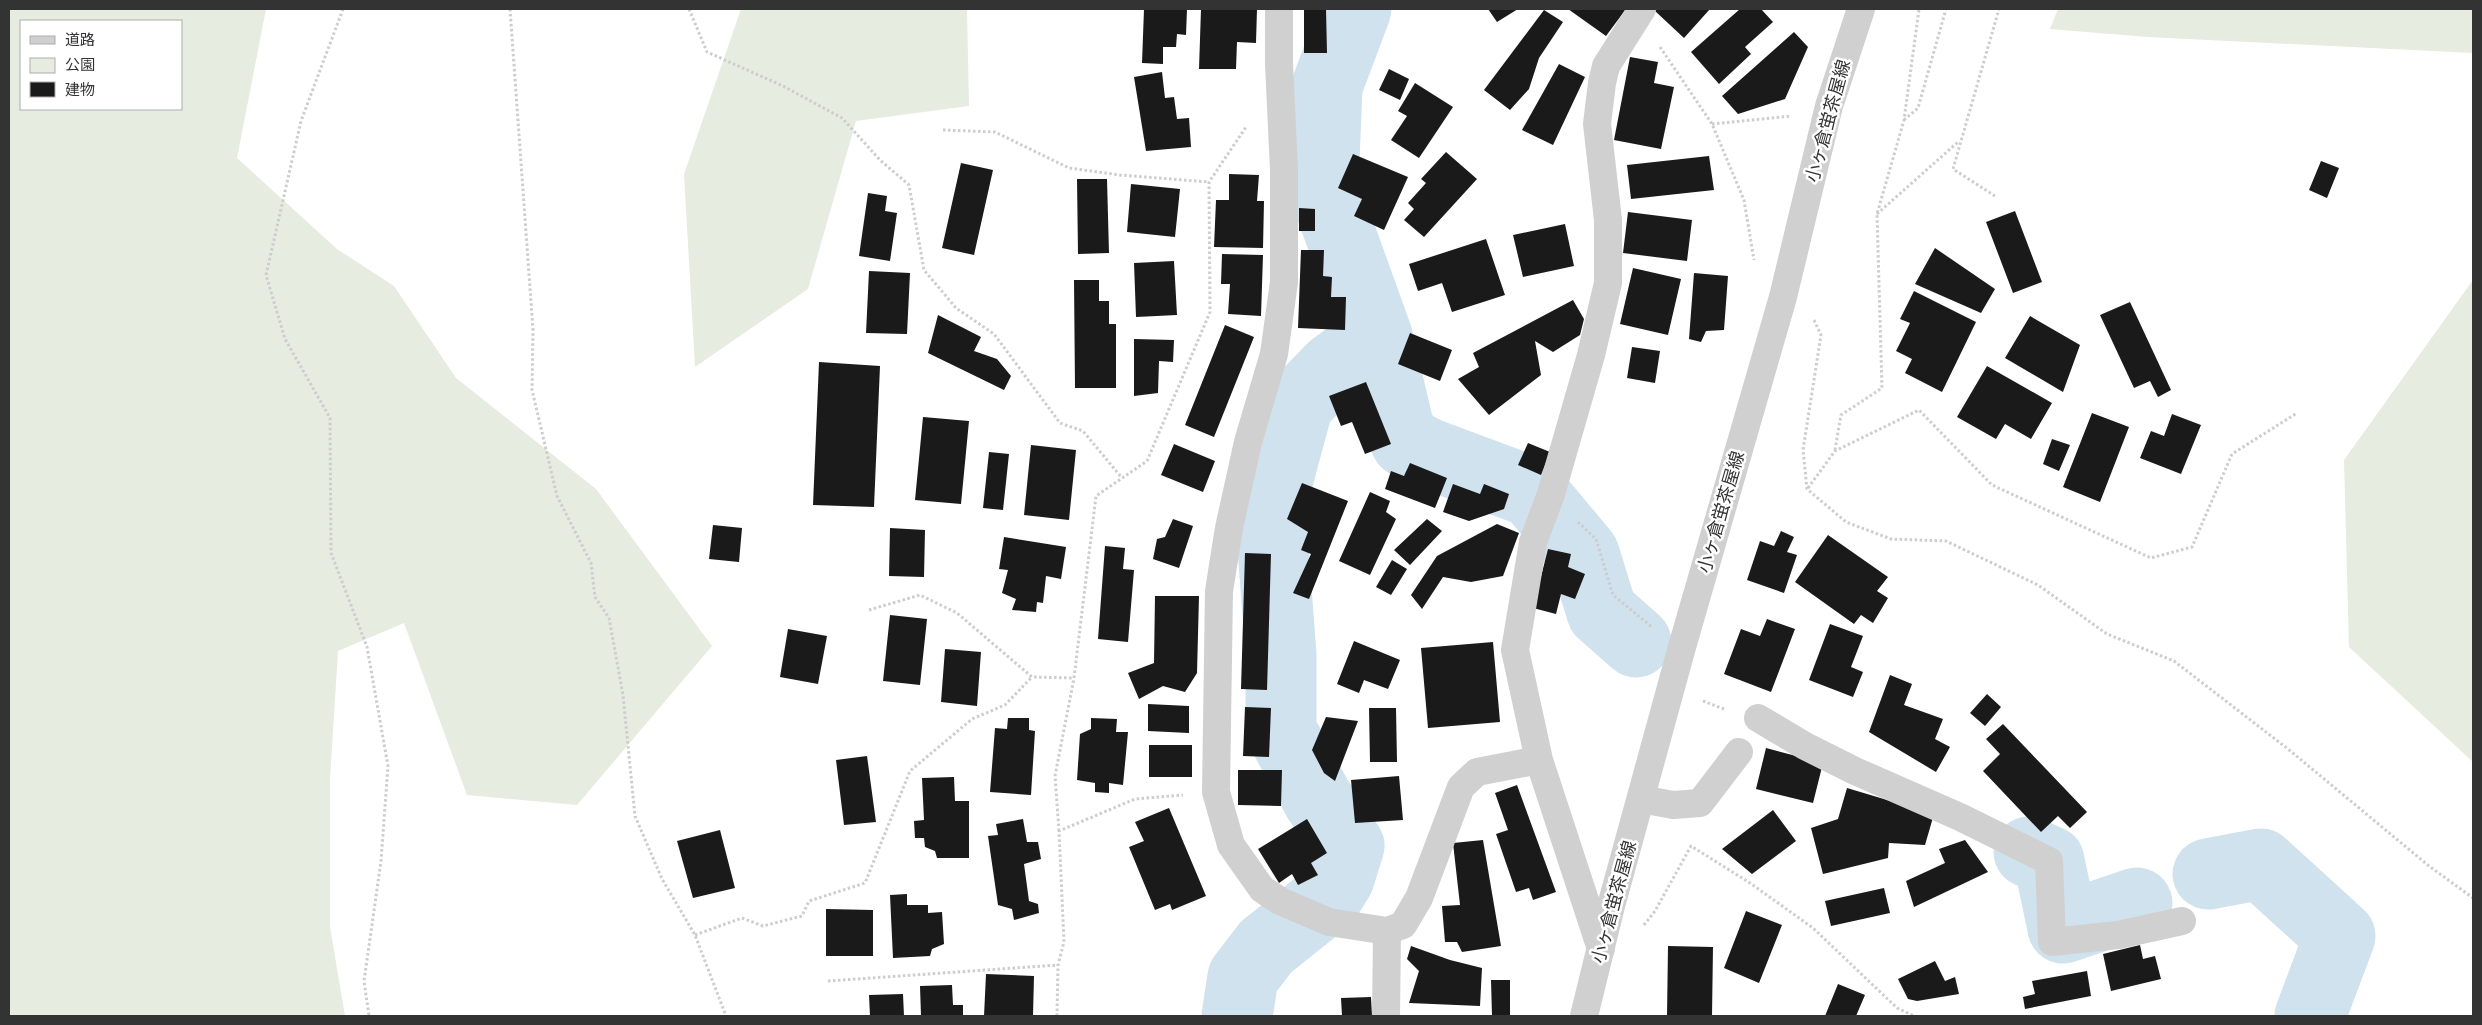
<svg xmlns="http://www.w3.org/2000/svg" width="2482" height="1025" font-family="Inter,'Noto Sans JP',sans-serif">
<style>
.green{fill:#e6ecdf;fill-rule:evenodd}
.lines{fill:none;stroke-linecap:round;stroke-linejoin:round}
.river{stroke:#cfe2ee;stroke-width:71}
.building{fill:#1a1a1a}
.path{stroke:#cdcdcd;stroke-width:3;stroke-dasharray:2.5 2.5;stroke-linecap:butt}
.minor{stroke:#d0d0d0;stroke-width:28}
.tertiary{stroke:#d0d0d0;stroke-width:28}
.labels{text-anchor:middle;stroke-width:5;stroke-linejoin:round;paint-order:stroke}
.street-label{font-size:18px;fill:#333;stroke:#fff}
</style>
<rect width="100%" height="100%" fill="#fff"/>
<path class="green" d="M9,9H266L237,158L337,249L394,286L456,378L596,489L712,646L577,805L467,795L404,623L338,651L330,779V927L345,1016H9ZM21,21H181V109H21Z
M741,9H967L969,106L856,121L808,289L695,367L684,174Z
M2058,9H2473V53L2148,37L2050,29Z
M2473,280V762L2349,647L2344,460Z"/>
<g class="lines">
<path class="river" d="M1356,9L1327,86L1323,186L1377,336L1398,425L1406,442L1427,453L1532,492L1584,554L1602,612L1636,642
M2029,852L2049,861L2063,928L2137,903
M2208,874L2261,864L2340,936L2310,1016
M1237,1016L1243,977L1266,947L1326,899L1339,878L1349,846L1317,798L1281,730V655L1270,508L1298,404L1333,368L1377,336"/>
</g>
<path class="building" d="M1144,9H1187L1186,35L1177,34L1176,47H1163V64L1142,63Z
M1201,9H1257L1256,43L1237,42L1236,69H1199Z
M1304,9H1326L1327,53H1304Z
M1488,9H1518L1497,22Z
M1568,9H1626L1606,36Z
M1657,9H1710L1684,38L1655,11Z
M1740,9H1761L1773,22L1745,47L1751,54L1719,84L1691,52Z
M1544,10L1563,22L1539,58L1529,89L1510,110L1484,90Z
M1794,32L1808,47L1785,99L1738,114L1722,96Z
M1630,57L1658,62L1654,83L1674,87L1661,149L1614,140Z
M1559,64L1585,77L1553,145L1522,130Z
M1389,69L1409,79L1400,100L1379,90Z
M1162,72L1165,98L1174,97L1177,119L1189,118L1191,147L1146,151L1134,77Z
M1415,83L1453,107L1419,158L1391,140L1407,116L1398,111Z
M1446,152L1477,179L1424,237L1404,220L1414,209L1408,203L1426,183L1421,179Z
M1353,154L1408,177L1384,230L1354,216L1362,199L1338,188Z
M1709,156L1714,190L1631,199L1627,165Z
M2321,161L2339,168L2327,198L2309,190Z
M961,163L993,170L974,255L942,248Z
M1229,174L1259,175L1257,201H1264L1263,248L1214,247L1216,200H1229Z
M1077,179H1107L1109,253L1078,254Z
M1131,184L1180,189L1175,237L1127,232Z
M868,193L887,196L885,211L897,213L890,261L859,256Z
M1299,208L1315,209V231H1299Z
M2015,211L2042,282L2013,293L1986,222Z
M1628,212L1692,220L1687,261L1623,253Z
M1565,224L1574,266L1523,277L1513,235Z
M1486,239L1505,295L1452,312L1442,283L1418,291L1409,264Z
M1935,248L1995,289L1981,313L1915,284Z
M1301,250H1324L1323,276L1332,277L1331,297H1346L1345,330L1298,328Z
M1222,254L1263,255L1261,316L1228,314L1230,284H1221Z
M1174,261L1177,315L1136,317L1134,263Z
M1633,268L1681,279L1668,335L1620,324Z
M869,271L910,273L907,334L866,333Z
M1694,273L1728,276L1724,330L1706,331L1701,342L1689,339Z
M1074,280H1099V301H1109V324H1116V388H1075Z
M1914,291L1976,322L1942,392L1905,373L1912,359L1896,351L1910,323L1900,319Z
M1573,300L1584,319L1580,335L1553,352L1535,341L1541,375L1489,415L1458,379L1479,367L1473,353Z
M2130,302L2171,390L2158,397L2150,381L2134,388L2100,315Z
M938,315L981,337L974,351L997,359L1011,376L1004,390L928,353Z
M2030,316L2080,345L2063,392L2005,358Z
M1225,325L1254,337L1214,437L1185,425Z
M1410,333L1452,350L1440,381L1398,364Z
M1134,339L1174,340L1173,362L1159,361L1158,393L1134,396Z
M1632,347L1660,351L1655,383L1627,378Z
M819,362L880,366L874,507L813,505Z
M1987,366L2052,403L2031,439L2005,424L1996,439L1957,417Z
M1366,382L1391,444L1365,454L1352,422L1341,426L1329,396Z
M2092,413L2129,427L2100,502L2063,487Z
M2172,414L2201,425L2181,474L2140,458L2151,431L2164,436Z
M923,417L969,421L961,504L915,500Z
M2052,439L2070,445L2059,471L2043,464Z
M1528,443L1550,452L1541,475L1518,465Z
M1174,444L1215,461L1203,492L1161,475Z
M1031,445L1076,450L1069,520L1024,515Z
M989,452L1009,454L1003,510L983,508Z
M1410,463L1447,478L1435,508L1385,489L1391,471L1404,476Z
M1302,483L1348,501L1309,599L1293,593L1311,554L1301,550L1308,532L1287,519Z
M1453,484L1480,494L1484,484L1509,494L1504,509L1469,521L1443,512Z
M1370,492L1390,501L1386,512L1396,519L1370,575L1339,561Z
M1173,519L1193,526L1179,568L1153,559L1157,539L1165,537Z
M1427,519L1442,531L1410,565L1394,550Z
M1497,524L1519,533L1503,576L1471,582L1443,577L1422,609L1411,595L1437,556Z
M713,525L742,528L739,562L709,559Z
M890,528L925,530L924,577L889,576Z
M1781,531L1794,537L1787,552L1797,555L1784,593L1747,580L1760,541L1774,546Z
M1828,535L1888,577L1877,591L1888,598L1873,623L1861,615L1854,624L1795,582Z
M1004,537L1066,547L1061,579L1046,576L1043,603L1037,602L1036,612L1012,610L1016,599L1002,593L1008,570L999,569Z
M1105,546L1125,548L1123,569L1134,570L1128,642L1098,639Z
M1548,549L1571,554L1568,567L1585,574L1575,599L1561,594L1556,614L1533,608Z
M1245,553L1271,554L1267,690L1241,689Z
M1392,560L1407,569L1391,595L1376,587Z
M1155,596H1199L1197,673L1185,692L1163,686L1139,699L1128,673L1154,663Z
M890,615L927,619L920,685L883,681Z
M1767,619L1795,629L1771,692L1724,674L1741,629L1760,636Z
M1830,624L1863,636L1851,667L1863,672L1853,697L1809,680Z
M788,629L827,636L818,684L780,677Z
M1354,641L1400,660L1388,689L1364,680L1359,693L1337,684Z
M1493,642L1500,722L1428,728L1421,648Z
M945,649L981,652L977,706L941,702Z
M1890,675L1912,684L1904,705L1943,719L1935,739L1950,747L1936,772L1869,732Z
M1987,694L2001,707L1985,726L1970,713Z
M1148,704L1189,706V733L1148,731Z
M1245,707L1271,708L1269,757L1243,756Z
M1369,708H1396L1397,762H1370Z
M1326,717L1358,721L1335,781L1324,773L1312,750Z
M1008,718H1029V730L1035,731L1031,795L990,792L995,728L1007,729Z
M1091,718L1117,719L1116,732H1128L1123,785L1109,783V793L1095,792V783L1077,780L1080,734L1091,729Z
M2003,724L2087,812L2070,828L2058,816L2041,832L1983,771L2000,754L1986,739Z
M1149,745H1192V777H1149Z
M1766,748L1823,763L1813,803L1756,789Z
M867,756L876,822L844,825L836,760Z
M1238,770H1282L1281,806L1238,805Z
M1399,776L1403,820L1355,823L1351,780Z
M954,777L955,801H969V858H937L935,851L925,847L924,838H915L914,821L924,820L922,778Z
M1517,785L1556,892L1533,900L1529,888L1516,892L1496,834L1508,830L1495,793Z
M1847,788L1934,814L1925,845L1889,843L1888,858L1823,874L1811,828L1838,819Z
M1169,808L1206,896L1172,910L1170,904L1155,910L1129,847L1144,841L1135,822Z
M1773,810L1796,841L1752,874L1722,849Z
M1023,819L1027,842H1038L1041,859L1024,864L1029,901L1038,904L1039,913L1014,920L1012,909L998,905L988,836L998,835L996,824Z
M1307,819L1327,853L1311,863L1318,875L1298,885L1292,874L1279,883L1258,849Z
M720,830L735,888L693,898L677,841Z
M1483,840L1501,946L1462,952L1457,942H1445L1442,906L1460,905L1453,843Z
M1965,840L1988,872L1914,907L1906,881L1945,863L1939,849Z
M1884,888L1890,913L1831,926L1825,901Z
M907,894V905H928V913L942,912L944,944L932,949L930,956L893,958L890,895Z
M826,909L873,910V956H826Z
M1746,911L1782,925L1759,983L1724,968Z
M2140,945L2143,959L2155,956L2161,979L2111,991L2103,954Z
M1411,946L1450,960L1482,968L1480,1006L1409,1003L1419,971L1407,959Z
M1668,946L1713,947L1712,1016H1667Z
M1935,961L1945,981L1955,977L1959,994L1917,1001L1908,999L1898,979Z
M2087,971L2091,996L2025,1009L2023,997L2035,994L2032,981Z
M986,974L1034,976L1033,1016H984Z
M1491,980H1510V1016H1492Z
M1838,984L1865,995L1856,1016H1825Z
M952,985L953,1005H963V1016H921L920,986Z
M903,994L904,1016H870L869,995Z
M1371,997L1372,1016H1342L1341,998Z"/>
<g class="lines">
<path class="path" d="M343,9L301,121L266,275L285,339L330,418L331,553L367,647L388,766L381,861L364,981L369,1016
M510,9L533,330L532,390L557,496L591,563L595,597L609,618L623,695L635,816L662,879L695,935L726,1016
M689,9L707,52L783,86L842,118L880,160L909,185L924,270L956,308L994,334L1060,423L1083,431L1122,478
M1660,47L1712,124L1744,200L1754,260
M1904,120L1918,108L1946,9
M1712,124L1791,116
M943,130L995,132L1069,168L1120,175L1209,182
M1995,196L1953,169L1999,9
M1877,214L1958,142
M1814,320L1821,335L1803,450L1807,489L1846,522L1891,539L1946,541L2038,585L2107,634L2174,661L2288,749L2429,866L2473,898
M1835,450L1841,415L1882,388L1877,214L1904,120L1919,9
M1808,488L1835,451L1919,410L1992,485L2151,558L2192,547L2232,454L2297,413
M1578,522L1596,539L1613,595L1652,627
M869,610L920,595L957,613L1032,677L1074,678
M1703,701L1724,709
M1059,831L1055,776L1074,678L1096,496L1147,461L1210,312L1209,182L1246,127
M1644,925L1655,911L1691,846L1750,883L1813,928L1897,1008L1914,1016
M695,935L742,918L763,926L802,916L809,901L865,883L910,771L972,719L1005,705L1032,677
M828,981L1058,965
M1057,1016L1058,965L1064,942L1059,831L1135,799L1183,795"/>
<path class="minor" d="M1279,9V64L1284,170V282L1274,354L1248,442L1229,528L1219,591L1216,792L1231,845L1262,889L1280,901L1329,922L1387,931L1403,925L1419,898L1461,787L1477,772L1539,760
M1758,718L1805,746L1855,771L1960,817L2049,861L2052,942L2118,935L2182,921
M1641,799L1673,805L1700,803L1739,752
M1601,949L1539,760L1515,650L1533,542L1551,494L1591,355L1608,283V220L1597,124L1602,83L1606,66L1642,9
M1386,1016L1387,931"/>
<path class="tertiary" d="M1584,1016L1611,906L1682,647L1783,297L1829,106L1861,9"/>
</g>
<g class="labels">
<g class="street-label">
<text transform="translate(1828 121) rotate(-75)" y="6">小ヶ倉蛍茶屋線</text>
<text transform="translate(1721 512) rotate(-74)" y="6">小ヶ倉蛍茶屋線</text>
<text transform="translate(1614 902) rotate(-75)" y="6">小ヶ倉蛍茶屋線</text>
</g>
</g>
<rect width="2482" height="1025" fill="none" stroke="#333333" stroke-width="20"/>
<rect x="20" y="20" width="162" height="90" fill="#ffffff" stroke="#adadad"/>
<rect x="30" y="36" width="25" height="8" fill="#d0d0d0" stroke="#adadad"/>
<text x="65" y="45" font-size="15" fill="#333333">道路</text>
<rect x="30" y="58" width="25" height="15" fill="#e6ecdf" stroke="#adadad"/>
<text x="65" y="70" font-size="15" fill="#333333">公園</text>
<rect x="30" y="82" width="25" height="15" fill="#1a1a1a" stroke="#adadad"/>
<text x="65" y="95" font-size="15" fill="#333333">建物</text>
</svg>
